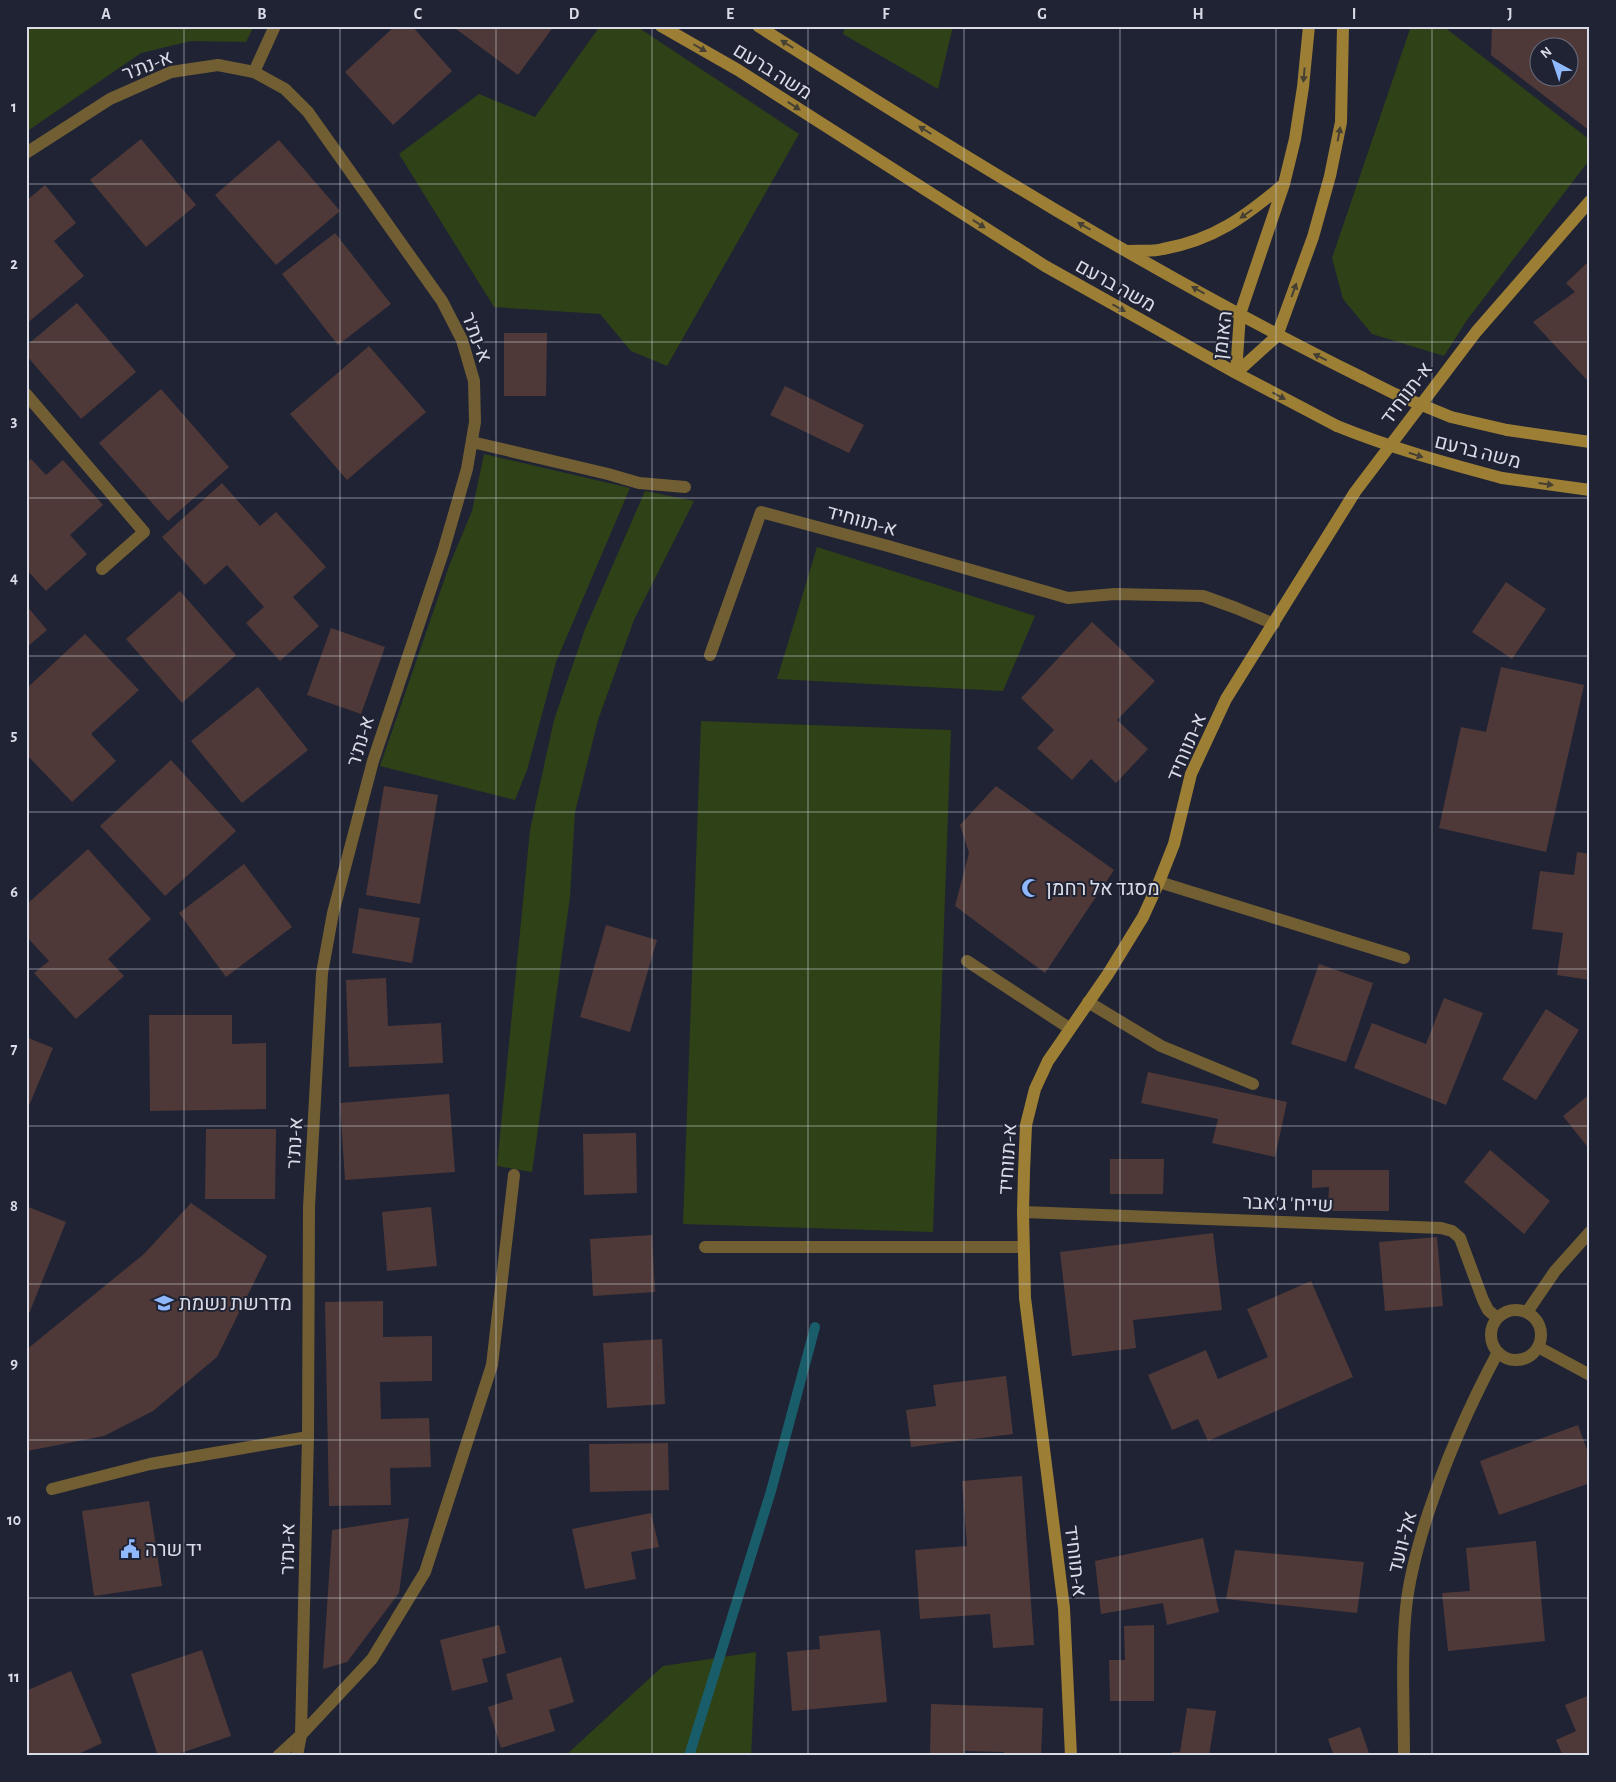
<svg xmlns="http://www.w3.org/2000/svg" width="1616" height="1782" font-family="'Alegreya Sans',Heebo,sans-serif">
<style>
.green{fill:#2f4116}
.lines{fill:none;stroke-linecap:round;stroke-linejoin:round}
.stream{stroke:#1a5d6a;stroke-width:10}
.building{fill:#4f3938;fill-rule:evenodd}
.lane{stroke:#715e33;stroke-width:12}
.street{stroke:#715e33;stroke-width:12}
.secondary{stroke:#9c7f35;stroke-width:12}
.secondary-bridge{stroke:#9c7f35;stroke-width:12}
.oneway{fill:#453f34}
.grid{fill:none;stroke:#d9dbe7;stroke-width:1;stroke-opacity:0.55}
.labels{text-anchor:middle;stroke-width:4;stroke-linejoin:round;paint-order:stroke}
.street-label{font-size:20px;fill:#d9dbe7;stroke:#202334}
.poi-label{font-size:20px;fill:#d9dbe7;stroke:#202334;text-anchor:start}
.neatline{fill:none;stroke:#d9dbe7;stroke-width:2}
.grid-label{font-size:16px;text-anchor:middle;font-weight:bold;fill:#d9dbe7}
</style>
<rect width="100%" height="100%" fill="#202334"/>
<path class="green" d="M29,26H254L246,42L191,41L141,53L26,132V29Z
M600,26H636L799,134L667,366L631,351L600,314L494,307L399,154L479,94L535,117Z
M845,26H953L938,89L843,34Z
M1411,26H1443L1590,140V159L1467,320L1444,356L1372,334L1343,299L1332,258Z
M484,454L630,488L556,662L527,770L515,800L380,766L449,566L472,511Z
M645,491L694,501L634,620L598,720L575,812L570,897L532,1172L497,1166L530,830L554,720L585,629Z
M817,547L1035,616L1003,691L777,679Z
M701,721L951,730L933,1232L683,1224Z
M756,1652L751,1756H565L663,1666Z"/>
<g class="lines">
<path class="stream" d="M689,1756L771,1491L815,1327"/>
</g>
<path class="building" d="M395,26H412L452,71L393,125L345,72Z
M452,26H554L518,75Z
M1492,26H1590V131L1491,55ZM1538,48H1568V78H1538Z
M141,139L196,205L146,247L90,180Z
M279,140L340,211L276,265L215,195Z
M45,185L76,223L54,241L84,276L26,324V201Z
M335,233L391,304L338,345L282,274Z
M1590,260V381L1586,379L1533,322L1575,292L1566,283Z
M77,303L136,372L81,419L26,355V346Z
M504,333H547L546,396H504Z
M369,346L426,412L347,480L290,414Z
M785,386L864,425L849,453L770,415Z
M161,389L229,467L168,521L99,443Z
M31,459L46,475L63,460L103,505L70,535L87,554L46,591L26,569V463Z
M222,483L260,526L276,512L326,567L293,597L319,626L280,661L246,623L264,607L227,565L205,585L162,537Z
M1506,582L1546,609L1512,659L1472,632Z
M180,591L236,655L182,703L126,639Z
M26,605L47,630L26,648Z
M1092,622L1155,681L1117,720L1148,749L1116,783L1091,759L1072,780L1037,748L1054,730L1021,698Z
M331,628L385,647L361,714L307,695Z
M85,634L139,690L91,734L116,761L72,802L26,754V689Z
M1501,667L1584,685L1546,852L1439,828L1461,727L1486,732Z
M258,687L308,750L242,803L191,741Z
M171,760L236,831L165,896L100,826Z
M384,786L438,795L420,904L366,895Z
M996,786L1114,870L1045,973L955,906L969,853L960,825Z
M88,849L151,919L108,959L124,976L76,1019L34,973L49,961L26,936V905Z
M1577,852L1590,854V980L1557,975L1563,933L1532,929L1540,871L1574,875Z
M244,864L292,927L226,977L179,913Z
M359,908L420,918L412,963L352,953Z
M606,925L657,940L630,1032L580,1017Z
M1319,964L1373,983L1346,1062L1291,1044Z
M386,978L388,1026L441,1023L443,1063L349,1067L346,980Z
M1444,998L1483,1013L1446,1105L1354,1068L1372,1023L1426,1044Z
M1546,1009L1579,1030L1536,1100L1502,1079Z
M149,1015H232V1044L266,1043V1109L150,1111Z
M26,1037L53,1048L26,1113Z
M1148,1072L1287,1102L1275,1157L1212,1143L1218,1119L1141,1103Z
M449,1094L455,1172L345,1180L340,1103Z
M1590,1094V1150L1563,1116Z
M206,1129H276L275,1199H205Z
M636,1133L637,1193L584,1195L583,1134Z
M1490,1150L1550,1201L1524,1234L1464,1182Z
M1110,1159H1164L1163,1194H1110Z
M1312,1170H1389V1211H1328L1329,1187L1312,1188Z
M191,1203L267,1256L217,1357L153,1411L104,1436L27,1451L26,1350L144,1254Z
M26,1206L66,1222L26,1321Z
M431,1207L437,1266L387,1271L382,1212Z
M1213,1233L1222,1310L1133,1320L1136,1348L1072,1356L1060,1252Z
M652,1235L655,1292L593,1296L590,1239Z
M1437,1237L1443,1306L1385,1311L1379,1242Z
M1311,1281L1353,1377L1208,1441L1198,1419L1172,1430L1148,1375L1206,1350L1218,1379L1268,1357L1247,1309Z
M383,1301V1337L432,1336V1381L380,1382L381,1419L429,1418L431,1467L390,1468L391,1505L329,1506L325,1302Z
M662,1339L665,1404L607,1408L603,1343Z
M1006,1376L1013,1434L911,1447L906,1410L936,1406L933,1385Z
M1578,1425L1590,1458V1483L1499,1515L1480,1461Z
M668,1443L669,1490L590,1492L589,1444Z
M1022,1476L1034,1645L993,1648L990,1614L920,1619L915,1550L967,1546L962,1481Z
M149,1501L162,1586L94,1596L82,1511Z
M651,1513L659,1547L631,1552L636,1579L585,1589L572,1529Z
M409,1518L399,1593L347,1662L323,1669L332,1530Z
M1203,1538L1219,1612L1167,1625L1163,1603L1101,1614L1095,1561Z
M1536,1541L1545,1641L1448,1651L1442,1593L1470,1591L1466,1548Z
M1235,1550L1364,1562L1357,1613L1226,1599Z
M499,1625L506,1653L482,1659L488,1682L452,1691L440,1640Z
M1154,1625V1701H1110L1109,1660H1125L1124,1626Z
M880,1630L887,1702L792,1711L787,1652L820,1649L819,1636Z
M202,1650L231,1736L172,1756H158L131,1674Z
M561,1657L574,1702L549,1710L555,1731L501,1748L488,1707L513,1699L506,1674Z
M71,1671L102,1743L74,1756H26V1691Z
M1590,1695V1756H1563L1556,1740L1576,1731L1565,1705Z
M931,1704L1043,1708L1041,1756H1004V1752L965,1751V1756H930Z
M1187,1708L1216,1711L1209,1756H1171L1172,1752H1180Z
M1360,1727L1370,1756H1334L1328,1739Z"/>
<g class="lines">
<path class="lane" d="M254,72L275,26
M26,394L144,532L102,569
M472,442L608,474L639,483L685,487
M1159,882L1404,958
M967,961L1069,1028
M1088,1002L1161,1046L1253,1084
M705,1247H1023
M52,1489L150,1464L308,1437
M278,1756L301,1735"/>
<path class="street" d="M26,153L110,99L171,72L218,65L254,72L285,89L308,112L442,301L462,340L474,381L475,422L467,469L443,552L373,761L333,913L322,973L309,1207L308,1437L301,1735L297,1756
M710,655L761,512L888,546L1068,598L1115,594L1203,596L1236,608L1274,624
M1023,1212L1441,1228L1452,1231L1460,1238L1483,1300L1488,1310L1497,1318
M1491 1335a25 25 0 1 1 50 0a25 25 0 1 1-50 0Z
M1527,1312L1555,1271L1590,1232
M1538,1347L1590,1375
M301,1735L372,1659L425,1572L492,1365L514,1175
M1404,1756C1404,1707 1401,1657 1406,1608C1409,1578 1417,1549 1426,1520C1445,1461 1469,1406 1498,1352"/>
<path class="secondary" d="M661,26L738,70L1045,266L1236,373L1337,426
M758,26C955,151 1154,275 1363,378
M1128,251C1140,250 1152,252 1163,249C1214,240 1246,216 1284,184
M1236,373L1277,336L1313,237L1330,176L1341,122L1343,26
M1236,373L1240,314L1284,184L1295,139L1303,87L1309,26
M1507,430L1590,442
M1502,478L1590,490
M1071,1756L1064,1608L1025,1298L1023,1212L1024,1172L1026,1125L1035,1089L1048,1061L1108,974L1143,917L1159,882L1174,844L1191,774L1226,699L1355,492L1476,332L1590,201"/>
<path class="secondary-bridge" d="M1363,378L1395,394L1451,417L1507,430
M1337,426C1391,448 1446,463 1502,478"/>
</g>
<defs><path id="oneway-solid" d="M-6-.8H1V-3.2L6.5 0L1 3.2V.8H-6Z" transform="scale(1.25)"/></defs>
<g class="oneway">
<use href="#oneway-solid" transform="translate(787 44) rotate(-148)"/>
<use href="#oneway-solid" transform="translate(700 48) rotate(30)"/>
<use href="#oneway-solid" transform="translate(1304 75) rotate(95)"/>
<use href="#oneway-solid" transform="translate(794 106) rotate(33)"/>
<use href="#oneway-solid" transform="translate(925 130) rotate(-148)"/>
<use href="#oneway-solid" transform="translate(1339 134) rotate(-79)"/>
<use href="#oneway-solid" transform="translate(1246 214) rotate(145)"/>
<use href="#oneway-solid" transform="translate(979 224) rotate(33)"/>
<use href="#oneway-solid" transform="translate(1084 226) rotate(-150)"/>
<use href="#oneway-solid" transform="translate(1198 290) rotate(-151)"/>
<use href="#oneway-solid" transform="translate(1294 290) rotate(-70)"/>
<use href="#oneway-solid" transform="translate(1119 308) rotate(29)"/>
<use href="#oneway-solid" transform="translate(1320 357) rotate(-154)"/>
<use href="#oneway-solid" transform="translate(1279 396) rotate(28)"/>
<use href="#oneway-solid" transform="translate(1416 455) rotate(18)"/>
<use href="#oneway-solid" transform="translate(1546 484) rotate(8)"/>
</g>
<path class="grid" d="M184,26V1756M340,26V1756M496,26V1756M652,26V1756M808,26V1756M964,26V1756M1120,26V1756M1276,26V1756M1432,26V1756M26,184H1590M26,342H1590M26,498H1590M26,656H1590M26,812H1590M26,969H1590M26,1126H1590M26,1284H1590M26,1440H1590M26,1598H1590"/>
<defs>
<g id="mosque-bare" transform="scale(1.5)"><path d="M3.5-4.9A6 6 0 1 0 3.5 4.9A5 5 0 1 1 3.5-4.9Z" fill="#8fb8fd" stroke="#202334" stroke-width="2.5" paint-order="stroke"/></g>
<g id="school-bare" transform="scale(1.5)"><path d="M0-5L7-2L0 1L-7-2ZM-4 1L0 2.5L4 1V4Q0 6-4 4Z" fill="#8fb8fd" stroke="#202334" stroke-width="2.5" paint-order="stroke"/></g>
<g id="civic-bare" transform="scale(1.5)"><path d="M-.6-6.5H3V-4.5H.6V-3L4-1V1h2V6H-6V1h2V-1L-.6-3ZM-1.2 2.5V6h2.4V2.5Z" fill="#8fb8fd" stroke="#202334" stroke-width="2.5" paint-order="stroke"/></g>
</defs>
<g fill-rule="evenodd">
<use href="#mosque-bare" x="1031" y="888"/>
<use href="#school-bare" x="164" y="1303"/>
<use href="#civic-bare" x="130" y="1549"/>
</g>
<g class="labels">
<g class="street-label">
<text transform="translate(147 65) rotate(-21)" y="7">א-נת'ר</text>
<text transform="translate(773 71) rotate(32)" y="7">משה ברעם</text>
<text transform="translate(1116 285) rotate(29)" y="7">משה ברעם</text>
<text transform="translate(1222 335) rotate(-83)" y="7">האומן</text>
<text transform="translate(477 337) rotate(69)" y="7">א-נת'ר</text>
<text transform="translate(1406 393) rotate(-53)" y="7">א-תווחיד</text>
<text transform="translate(1478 451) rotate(14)" y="7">משה ברעם</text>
<text transform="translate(862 520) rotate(15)" y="7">א-תווחיד</text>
<text transform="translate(360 741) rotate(-73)" y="7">א-נת'ר</text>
<text transform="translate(1186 747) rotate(-67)" y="7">א-תווחיד</text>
<text transform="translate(294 1143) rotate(-87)" y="7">א-נת'ר</text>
<text transform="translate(1007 1159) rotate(-86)" y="7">א-תווחיד</text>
<text transform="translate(1288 1203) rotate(2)" y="7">שייח' ג'אבר</text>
<text transform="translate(1402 1542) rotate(-75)" y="7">אל-וועד</text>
<text transform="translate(287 1549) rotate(-89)" y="7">א-נת'ר</text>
<text transform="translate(1076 1561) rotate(83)" y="7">א-תווחיד</text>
</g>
<g class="poi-label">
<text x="1046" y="895">מסגד אל רחמן</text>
<text x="179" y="1310">מדרשת נשמת</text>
<text x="145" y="1556">יד שרה</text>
</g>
</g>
<rect width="1616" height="1782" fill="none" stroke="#202334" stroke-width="55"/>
<g transform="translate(1554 62) rotate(320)"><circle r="24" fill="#202334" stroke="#6a6d7c"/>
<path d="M0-4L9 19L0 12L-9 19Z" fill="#8fb8fd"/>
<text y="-8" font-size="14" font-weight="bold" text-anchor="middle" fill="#d9dbe7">N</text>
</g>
<rect x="28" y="28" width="1560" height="1726" class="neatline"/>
<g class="grid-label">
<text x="106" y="19">A</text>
<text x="262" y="19">B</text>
<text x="418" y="19">C</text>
<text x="574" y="19">D</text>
<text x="730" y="19">E</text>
<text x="886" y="19">F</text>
<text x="1042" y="19">G</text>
<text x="1198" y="19">H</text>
<text x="1354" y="19">I</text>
<text x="1510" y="19">J</text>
<text x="14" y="112">1</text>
<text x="14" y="269">2</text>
<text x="14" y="426">3</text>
<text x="14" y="583">4</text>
<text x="14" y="740">5</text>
<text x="14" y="897">6</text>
<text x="14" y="1054">7</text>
<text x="14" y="1211">8</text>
<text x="14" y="1368">9</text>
<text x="14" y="1525">10</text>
<text x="14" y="1682">11</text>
</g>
</svg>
